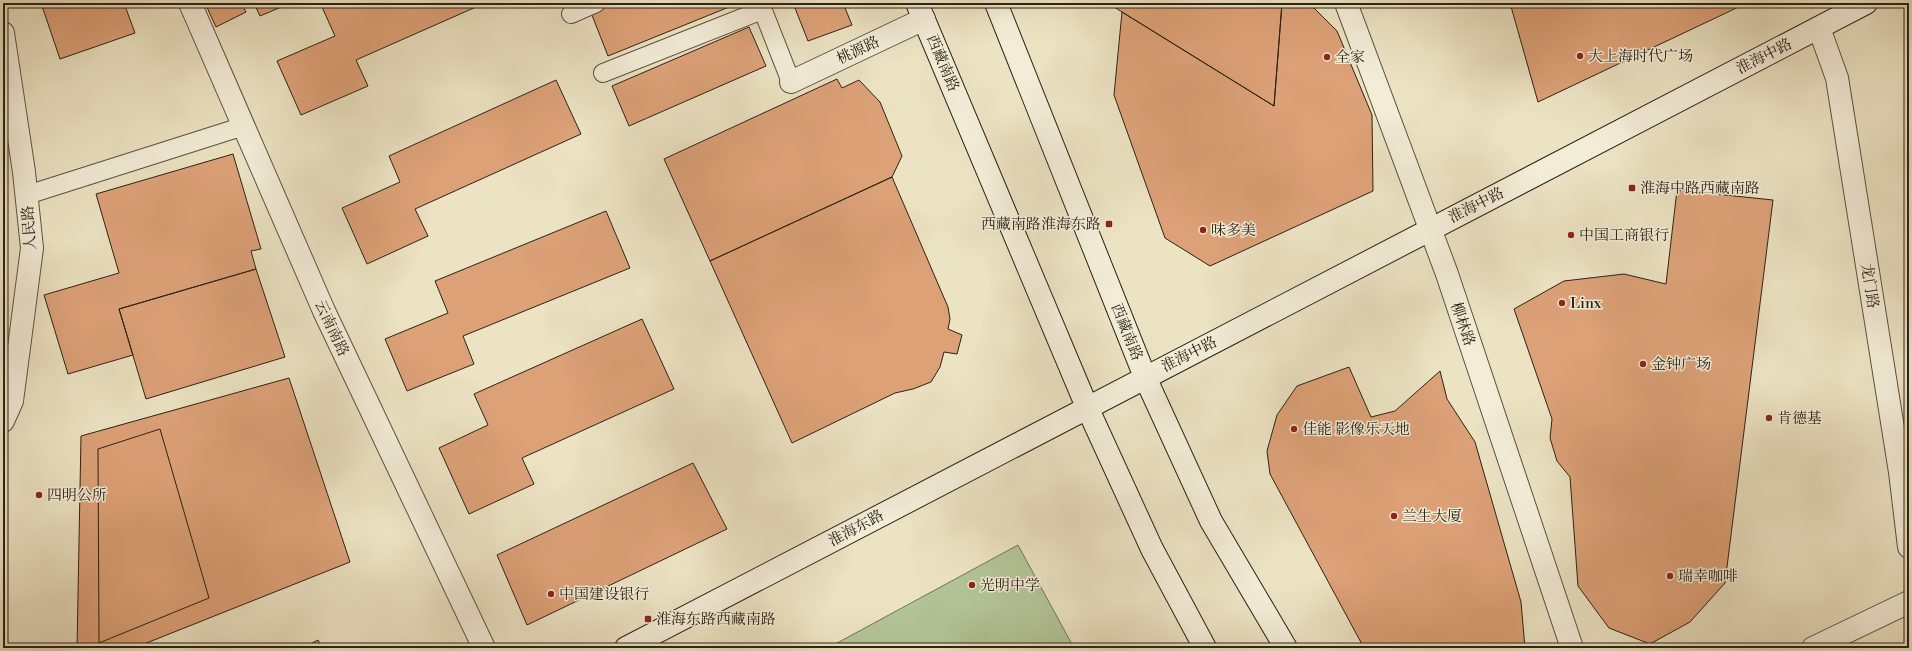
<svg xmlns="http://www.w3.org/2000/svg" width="1912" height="651" font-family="'Libre Bodoni','Noto Serif SC',serif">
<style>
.green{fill:#b3c598;stroke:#6f7457}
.building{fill:#dda178;stroke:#2b2216}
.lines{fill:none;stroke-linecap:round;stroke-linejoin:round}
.service-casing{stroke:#5b5241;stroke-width:20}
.minor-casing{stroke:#5b5241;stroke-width:24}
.tertiary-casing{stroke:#5b5241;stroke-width:24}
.secondary-casing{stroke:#2b2216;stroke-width:24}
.service{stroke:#f3edd8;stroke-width:18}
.minor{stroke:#f3edd8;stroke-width:22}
.tertiary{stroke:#f3edd8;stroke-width:22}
.secondary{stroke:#f3edd8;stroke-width:22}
.poi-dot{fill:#8f2418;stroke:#f3edd8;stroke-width:1.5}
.labels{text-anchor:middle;stroke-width:3;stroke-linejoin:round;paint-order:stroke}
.street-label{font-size:15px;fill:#2b2216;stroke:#f3edd8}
.poi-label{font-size:15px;fill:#2b2216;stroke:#f3edd8;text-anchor:start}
</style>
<rect width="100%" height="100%" fill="#ece3c3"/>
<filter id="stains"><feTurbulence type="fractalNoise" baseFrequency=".005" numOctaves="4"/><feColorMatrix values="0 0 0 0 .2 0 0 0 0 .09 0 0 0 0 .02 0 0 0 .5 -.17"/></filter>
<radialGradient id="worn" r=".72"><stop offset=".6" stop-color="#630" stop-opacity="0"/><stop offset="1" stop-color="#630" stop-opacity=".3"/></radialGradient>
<path class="green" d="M1018,545L1074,648H828Z"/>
<path class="building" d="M41,3H124L135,33L60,59Z
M205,3H241L246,12L216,27Z
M254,3H291L260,16Z
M330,3H485L356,60L368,86L301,115L277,61L335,36L322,7Z
M608,3H739L608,56L590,10Z
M793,3H843L852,25L808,41Z
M1108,3H1282L1274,106L1122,12Z
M1282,3H1309L1337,31L1372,115L1373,191L1210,266L1165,238L1114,95L1122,12L1274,106Z
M1510,3H1747L1538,102Z
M749,27L766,66L629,126L612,86Z
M837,79L842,88L859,80L880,102L902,156L892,177L710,261L664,159Z
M556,80L581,134L415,209L428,236L367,264L342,208L400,182L389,156Z
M233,154L261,249L251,251L256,269L119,309L133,355L68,374L44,295L119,273L96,194Z
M892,177L948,307L950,319L948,329L962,335L957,354L944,352L940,367L931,382L913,389L895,393L792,443L710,261Z
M1677,190L1773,200L1725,583L1690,622L1650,644L1609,628L1578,586L1570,477L1557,461L1550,438L1552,419L1514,309L1564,281L1624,274L1666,284Z
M606,211L630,268L463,336L474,364L407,391L385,339L448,313L435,281Z
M256,269L285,357L146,399L119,309Z
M642,319L674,389L522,458L534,484L469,514L439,448L488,425L474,394Z
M1349,367L1371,417L1395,411L1440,371L1447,399L1475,442L1521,602L1525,648H1364L1270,474L1267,451L1277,415L1297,386Z
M289,378L350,562L134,648H77L81,436Z
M160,429L209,598L99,643L98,449Z
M693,463L727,529L527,625L497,555Z
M318,640L322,648H302Z"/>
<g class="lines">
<g class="service-casing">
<path id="service" d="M760,3L791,82
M571,14L596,3
M603,73L762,10
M27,195L244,126"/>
</g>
<g class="minor-casing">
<path id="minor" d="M190,3L324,311L484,648
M1346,3L1447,274L1572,648
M791,82L924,19"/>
</g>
<g class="tertiary-casing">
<path id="tertiary" d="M1819,28L1837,78L1900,472L1909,547
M3,33L24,172L32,248L12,401L3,421
M1813,648L1909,602"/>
</g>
<g class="secondary-casing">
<path id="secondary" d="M917,3L1087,407L1152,549L1205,648
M996,3L1145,377L1211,521L1286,648
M626,648L1866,3"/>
</g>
<use href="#service" class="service"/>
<use href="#minor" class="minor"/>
<use href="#tertiary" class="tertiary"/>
<use href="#secondary" class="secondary"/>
</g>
<g class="poi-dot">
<circle cx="1580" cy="56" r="4"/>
<circle cx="1327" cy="57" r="4"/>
<rect x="1628" y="184" width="8" height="8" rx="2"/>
<rect x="1105" y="220" width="8" height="8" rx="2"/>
<circle cx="1203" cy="230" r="4"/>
<circle cx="1571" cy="235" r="4"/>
<circle cx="1562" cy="303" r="4"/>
<circle cx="1643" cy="364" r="4"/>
<circle cx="1769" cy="418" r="4"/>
<circle cx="1294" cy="429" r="4"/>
<circle cx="39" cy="495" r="4"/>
<circle cx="1394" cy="516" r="4"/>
<circle cx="1670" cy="576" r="4"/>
<circle cx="972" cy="585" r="4"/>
<circle cx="551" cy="594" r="4"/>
<rect x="644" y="615" width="8" height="8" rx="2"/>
</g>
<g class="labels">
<g class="street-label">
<text transform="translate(858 50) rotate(-25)" y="5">桃源路</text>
<text transform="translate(1764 56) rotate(-27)" y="5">淮海中路</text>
<text transform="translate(943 63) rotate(67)" y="5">西藏南路</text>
<text transform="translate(1476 205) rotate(-27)" y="5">淮海中路</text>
<text transform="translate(29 228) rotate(-94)" y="5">人民路</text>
<text transform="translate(1870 286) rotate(81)" y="5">龙门路</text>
<text transform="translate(1463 324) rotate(71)" y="5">柳林路</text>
<text transform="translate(332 328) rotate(65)" y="5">云南南路</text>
<text transform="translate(1127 332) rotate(68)" y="5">西藏南路</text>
<text transform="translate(1189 354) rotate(-27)" y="5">淮海中路</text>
<text transform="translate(856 528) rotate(-28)" y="5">淮海东路</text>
</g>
<g class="poi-label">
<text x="1588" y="61">大上海时代广场</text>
<text x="1335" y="62">全家</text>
<text x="1640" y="193">淮海中路西藏南路</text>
<text x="1101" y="229" text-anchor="end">西藏南路淮海东路</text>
<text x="1211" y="235">味多美</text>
<text x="1579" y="240">中国工商银行</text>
<text x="1570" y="308">Linx</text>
<text x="1651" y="369">金钟广场</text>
<text x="1777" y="423">肯德基</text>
<text x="1302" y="434">佳能 影像乐天地</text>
<text x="47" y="500">四明公所</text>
<text x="1402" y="521">兰生大厦</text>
<text x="1678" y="581">瑞幸咖啡</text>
<text x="980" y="590">光明中学</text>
<text x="559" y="599">中国建设银行</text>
<text x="656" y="624">淮海东路西藏南路</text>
</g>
</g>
<rect width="1912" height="651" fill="none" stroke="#ece3c3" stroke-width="16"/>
<rect x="4" y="4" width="1904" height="643" fill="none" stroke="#2b2216" stroke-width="2"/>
<rect x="8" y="8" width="1896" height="635" fill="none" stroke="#2b2216"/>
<rect width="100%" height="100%" filter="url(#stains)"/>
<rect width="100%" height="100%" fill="url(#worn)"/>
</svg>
